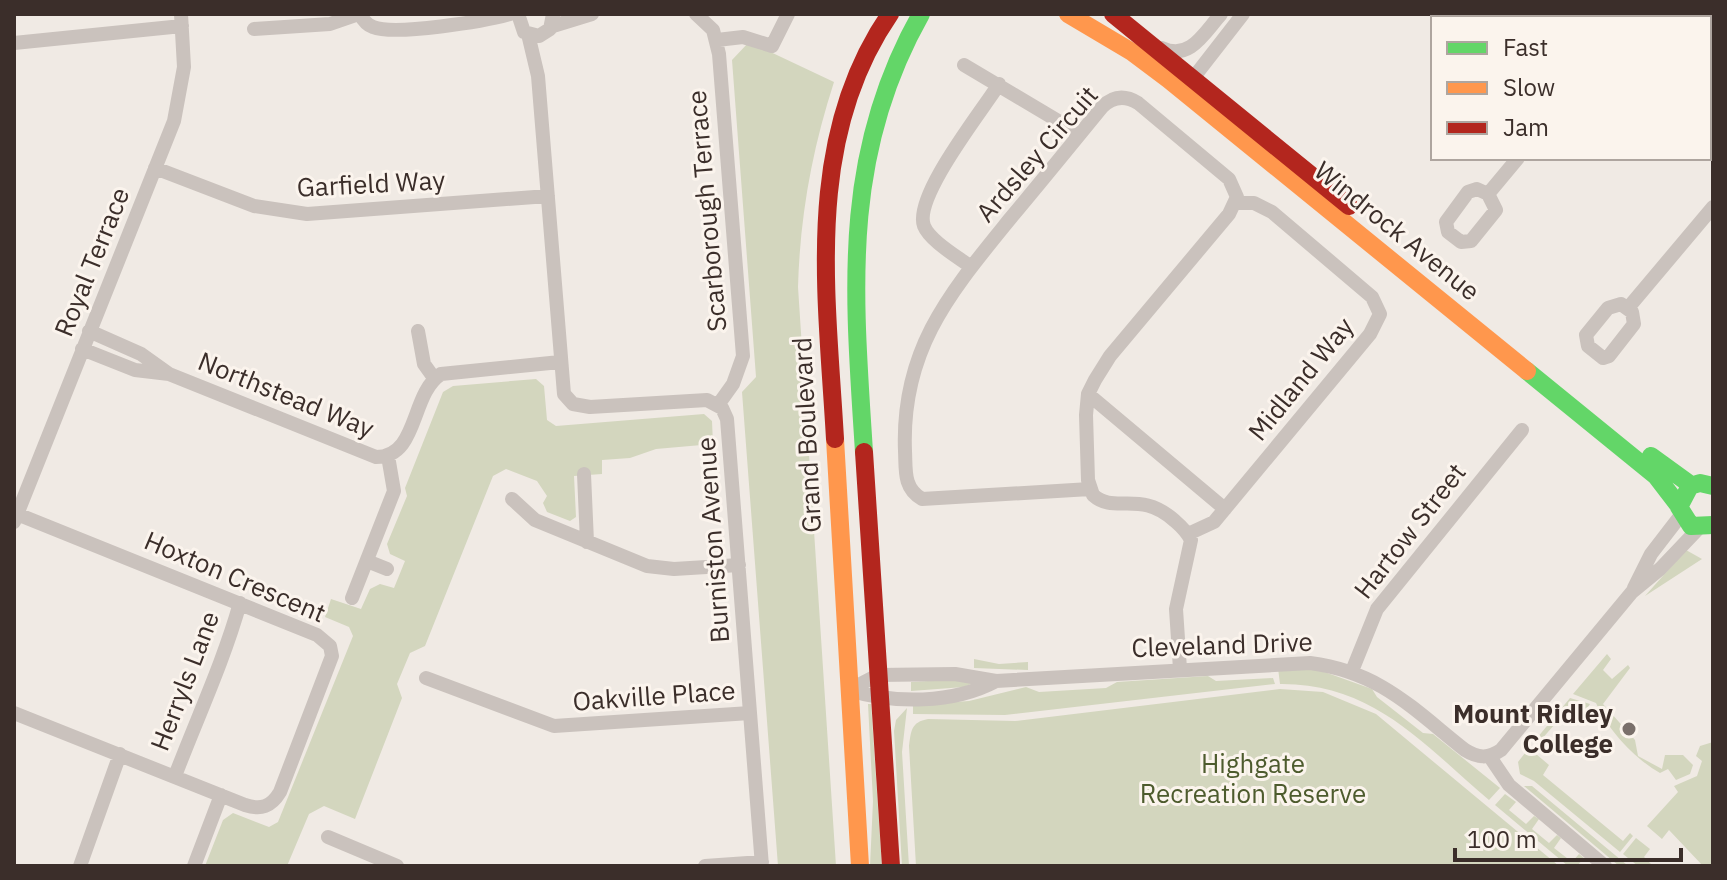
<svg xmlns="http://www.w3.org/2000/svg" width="1727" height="880" font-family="'IBM Plex Sans',sans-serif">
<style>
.green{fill:#d3d6be}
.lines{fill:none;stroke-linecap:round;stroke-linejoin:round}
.street{stroke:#cac2bd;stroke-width:14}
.fast{stroke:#63d668;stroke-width:18}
.slow{stroke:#ff974d;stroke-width:18}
.jam{stroke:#b3261e;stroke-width:18}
.poi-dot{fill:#7a706b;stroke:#fbf4ed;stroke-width:3}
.labels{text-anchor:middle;stroke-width:6;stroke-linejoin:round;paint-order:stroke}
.street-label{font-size:26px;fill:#3b2e2a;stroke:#fbf4ed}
.poi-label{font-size:26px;font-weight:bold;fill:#3b2e2a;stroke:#fbf4ed;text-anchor:end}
.park-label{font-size:26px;fill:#4d5b2d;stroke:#fbf4ed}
</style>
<rect width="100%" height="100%" fill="#f0eae4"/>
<path class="green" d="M749,42L834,82C812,150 800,216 798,287L836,866H778L742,392L756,377L732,60Z
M536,379L544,386L547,420L556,426L704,414L712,421L713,444L656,449L630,458L602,460V474L574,476L576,517L570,521L547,512L543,503L547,496L537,481L506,469L493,476L425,646L410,653L397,684L402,698L355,819L324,806L309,814L287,866H205L223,820L233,813L269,827L278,822L353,636L349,627L325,617L331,599L361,609L370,589L380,584L394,588L405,561L390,554L387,544L407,496L405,488L443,392L453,386Z
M1686,550L1702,559L1645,596Z
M1607,654L1611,659L1603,670L1612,679L1628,665L1630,668L1603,704L1635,740L1638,756L1662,769L1665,755H1683L1693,765L1690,774L1676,780L1668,769L1660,773C1635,759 1608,730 1596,703L1573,694Z
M974,659L999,664L1028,662V670L974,668Z
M1278,668L1319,670L1372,689L1377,697L1423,733L1433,734L1500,788L1489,800C1423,744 1373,683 1280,684Z
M1208,676L1216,681L1273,678L1275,684L1005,715L913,714V705L969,701L1026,687L1039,692L1106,688L1117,682Z
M962,679L978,681L964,687L911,691V682Z
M1280,689L1323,692L1376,714L1559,866H916L909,746C911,731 911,722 928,719L1015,721Z
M1570,698L1590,704L1581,719L1568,709L1541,740L1537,738Z
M868,704H871L882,866H870L873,801Z
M907,708L902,752L909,866H902L894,731L896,720Z
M1713,742V866H1703L1669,830L1662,839L1647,826L1678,792L1674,786L1697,776L1702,761L1696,756L1700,746Z
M1529,748L1549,765L1543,775L1623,841L1630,833L1633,836L1620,852L1534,781L1520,774L1518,762Z
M1524,786H1532L1627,865L1619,866Z
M1505,794L1516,802L1509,810L1526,824L1534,816L1539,819L1532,829L1549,843L1557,835L1561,838L1554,848L1572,862L1579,854L1584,858L1577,866H1568L1495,805Z
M1636,838L1650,849L1644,857L1653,866H1638L1623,854Z"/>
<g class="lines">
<path class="street" d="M360,14C363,20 367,25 373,27C395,36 486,21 510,14
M518,14L524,32L539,36L550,29L553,14
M696,14L713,30L719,54L743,356L733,384L718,405
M1604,18L1605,14
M553,26L592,14
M254,29L330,24L359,14
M528,34L538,76L564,394L573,404L590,407L707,400L722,408L727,419L762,866
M717,40L743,37L772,46L788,14
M14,43L182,26
M1162,48C1190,61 1204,33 1221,14
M964,65L1080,134
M1187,86L1243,14
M155,168L254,206L307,214L548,196
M1477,189L1488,194L1496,210L1471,241L1461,242L1448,232L1446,222L1468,192Z
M1488,194L1518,158
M971,267C958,257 930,241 924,226C913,197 982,111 999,84
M1621,304L1632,312L1634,324L1609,356L1603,358L1588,346L1586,335L1608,308Z
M1628,308L1713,207
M89,331L141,354L169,374L376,457C419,457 410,394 441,374L560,362
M418,331L424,364L434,378
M82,349L135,370L169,374
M1088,394L1225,509
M584,474L587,542
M1090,489L922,499C903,488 906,470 905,451C901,350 949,294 1009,220C1040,183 1071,145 1102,107C1113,96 1125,95 1138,103L1229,179L1237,197L1229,214L1110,356L1095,380L1088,394L1086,415L1088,480L1093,495C1115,515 1140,489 1175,521C1182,527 1187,532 1191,540L1176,609L1180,669
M512,499L535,520L647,566L674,569L739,565
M14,522L174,121L184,67L181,14
M1188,534L1214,522L1370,334L1380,314L1372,297L1272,212L1254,203H1235
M367,561L387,569
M1634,588L1651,554L1681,515
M352,598L394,491L388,456
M1352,671L1377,609L1522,430
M426,678L554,726L750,713
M996,681C953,704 894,704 849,690L878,675L955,674L996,681L1310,663C1380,672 1412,708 1465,750C1478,758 1488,759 1501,750L1632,592L1660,569L1699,528
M14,713L245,805C261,810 271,807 280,792L332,656L330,646L317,635L17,514
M1490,757L1509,785L1605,866
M175,776C197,718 223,663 240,603
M328,837L397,866
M80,866L120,754
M194,866L221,795
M705,866L762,862"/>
<path class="fast" d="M1527,371L1656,476L1679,506
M864,452C854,294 840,157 921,14
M1651,456L1691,485
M1713,486L1700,483L1690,486L1679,507L1691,526L1713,525"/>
<path class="slow" d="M1068,14L1132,52L1168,79L1527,371
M835,439L860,866"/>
<path class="jam" d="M1113,14L1349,206
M835,439C827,295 803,140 890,14
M864,452L891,866"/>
</g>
<circle class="poi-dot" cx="1629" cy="729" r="8"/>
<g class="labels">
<g class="street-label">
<text transform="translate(1037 154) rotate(-49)" y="9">Ardsley Circuit</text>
<text transform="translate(371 184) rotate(-3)" y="9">Garfield Way</text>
<text transform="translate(707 211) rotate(-95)" y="9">Scarborough Terrace</text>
<text transform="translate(1397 231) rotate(39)" y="9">Windrock Avenue</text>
<text transform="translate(92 262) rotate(-68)" y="9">Royal Terrace</text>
<text transform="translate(1301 379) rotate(-51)" y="9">Midland Way</text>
<text transform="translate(286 395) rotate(22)" y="9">Northstead Way</text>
<text transform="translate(807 435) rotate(-93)" y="9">Grand Boulevard</text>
<text transform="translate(1410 531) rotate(-52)" y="9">Hartow Street</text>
<text transform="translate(713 540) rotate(-94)" y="9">Burniston Avenue</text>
<text transform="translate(235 577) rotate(23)" y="9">Hoxton Crescent</text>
<text transform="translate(1222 645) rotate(-2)" y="9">Cleveland Drive</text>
<text transform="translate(185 681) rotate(-69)" y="9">Herryls Lane</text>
<text transform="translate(654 696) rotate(-4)" y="9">Oakville Place</text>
</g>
<g class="poi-label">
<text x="1613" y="723">Mount Ridley<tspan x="1613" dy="30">College</tspan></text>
</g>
<g class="park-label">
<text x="1253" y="773">Highgate<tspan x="1253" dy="30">Recreation Reserve</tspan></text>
</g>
</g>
<rect width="1727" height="880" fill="none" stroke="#3b2e2a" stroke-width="32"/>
<rect x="1431" y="16" width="280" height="144" fill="#fbf4ed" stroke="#aea59f" stroke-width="2"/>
<rect x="1447" y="42" width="40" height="12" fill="#63d668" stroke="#aea59f" stroke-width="2"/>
<text x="1503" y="56" font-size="24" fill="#3b2e2a">Fast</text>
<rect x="1447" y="82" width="40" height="12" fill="#ff974d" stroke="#aea59f" stroke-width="2"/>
<text x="1503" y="96" font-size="24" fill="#3b2e2a">Slow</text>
<rect x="1447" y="122" width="40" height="12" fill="#b3261e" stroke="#aea59f" stroke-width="2"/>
<text x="1503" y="136" font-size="24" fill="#3b2e2a">Jam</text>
<path d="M1455 848v12h226v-12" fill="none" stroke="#3b2e2a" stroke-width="4"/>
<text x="1467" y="848" font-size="24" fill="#3b2e2a" stroke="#fbf4ed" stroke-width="6" paint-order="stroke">100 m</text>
</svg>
